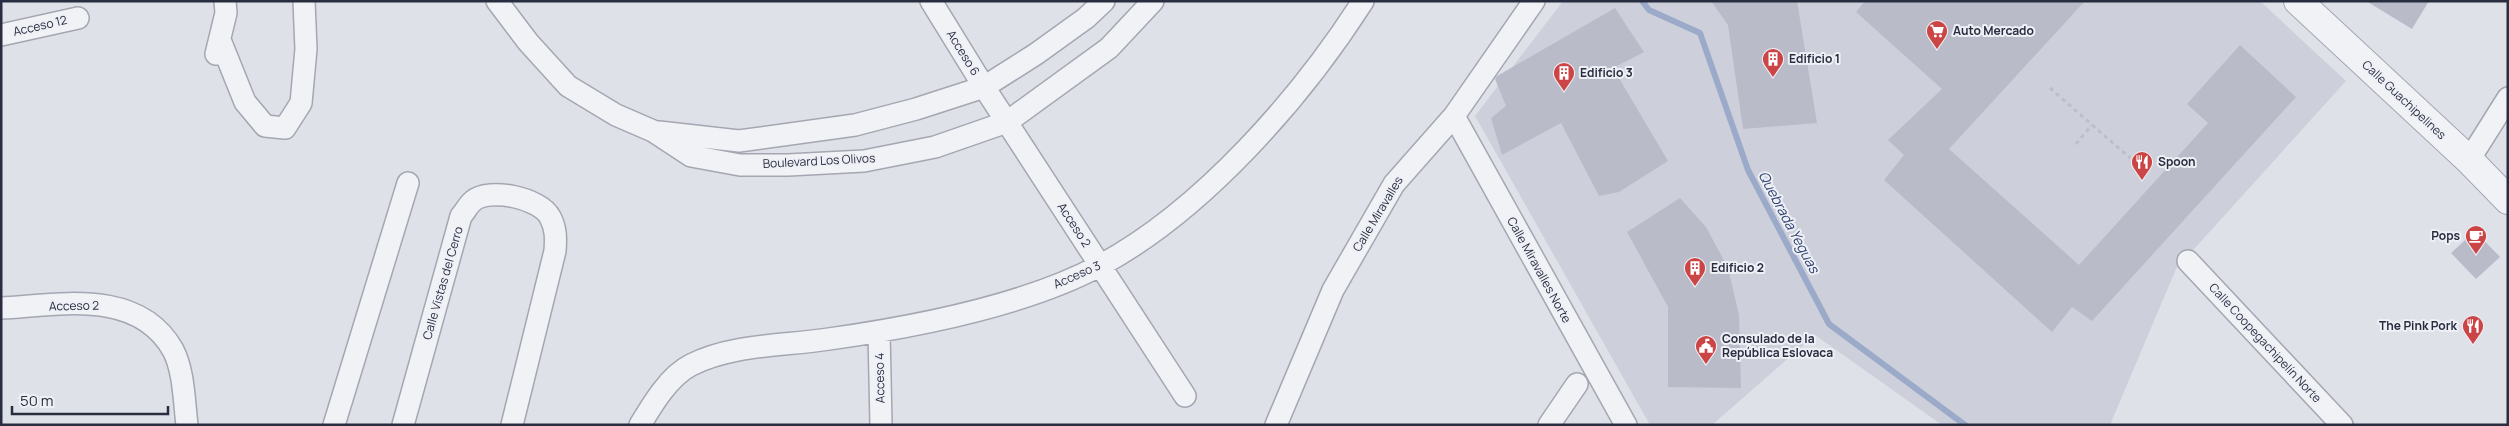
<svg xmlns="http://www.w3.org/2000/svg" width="2509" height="426" font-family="Manrope,sans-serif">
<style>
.built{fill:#cdd0da}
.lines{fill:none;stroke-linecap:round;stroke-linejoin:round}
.stream{stroke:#9aaac8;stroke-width:6}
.building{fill:#b9bcc8}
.minor-casing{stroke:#a4a7b2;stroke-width:24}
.tertiary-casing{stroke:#a4a7b2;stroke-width:30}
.path{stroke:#bdbfc6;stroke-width:3;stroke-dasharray:4 4;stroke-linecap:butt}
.minor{stroke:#f1f2f6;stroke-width:21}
.tertiary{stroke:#f1f2f6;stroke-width:28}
.labels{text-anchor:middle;stroke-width:4;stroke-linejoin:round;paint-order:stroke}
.street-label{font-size:12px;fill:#282d3f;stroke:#eef0f6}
.poi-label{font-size:12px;font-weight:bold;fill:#282d3f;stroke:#eef0f6;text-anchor:start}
.water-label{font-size:14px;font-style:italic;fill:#334672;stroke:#eef0f6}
</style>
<rect width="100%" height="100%" fill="#dfe1e8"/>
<path class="built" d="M1563,1H2260L2346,81L2176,269L2110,425H1942L1815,335L1712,425H1650L1475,116Z"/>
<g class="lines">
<path class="stream" d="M1642,1L1649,10L1700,33L1748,170L1829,324L1965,425"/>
</g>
<path class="building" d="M1711,1H1797L1817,123L1743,129L1728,25Z
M1865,1H2085L1949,149L2079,265L2208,123L2187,104L2240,45L2296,97L2092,321L2072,307L2052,332L1884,180L1904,155L1888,140L1942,89L1856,12Z
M2366,1H2429L2412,29Z
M1615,8L1644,52L1613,68L1668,161L1619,192L1599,196L1561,123L1502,155L1491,118L1506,106L1495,79L1497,76Z
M1680,198L1706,227L1728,268L1739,315L1741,388L1668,387V307L1627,232Z
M2475,231L2500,257L2476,279L2451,253Z"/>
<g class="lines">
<g class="minor-casing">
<path id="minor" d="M497,1L528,42L568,86L616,115L653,131L691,156L740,165H788L864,161L935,147L1007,122L1109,48L1153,1
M931,1L984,87L1185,396
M1,35L78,18
M220,40L245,102L265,126L285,128L301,103L306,49L304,1
M216,54L226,13L225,1
M1454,116L1626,425
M659,132L739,141L855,125L916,109L984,87L1036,54L1086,18L1104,1
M2469,160L2508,98
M2188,261L2342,425
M1,308C59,305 138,288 173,350C184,371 184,401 187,425
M879,332L881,425
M334,425L408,183
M403,425L461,216C465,212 468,205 473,201C489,187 540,198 550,217C556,228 556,238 555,251L512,425
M640,425C652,405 669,376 691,365C732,344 784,346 829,339C914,327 1025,306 1101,265C1203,210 1301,98 1363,1
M1276,425L1333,290L1394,184L1454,116L1534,1
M1549,425L1577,384"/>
</g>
<g class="tertiary-casing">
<path id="tertiary" d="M2298,1L2469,160L2508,200"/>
</g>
<path class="path" d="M2050,88L2130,158
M2076,144L2092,125"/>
<use href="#minor" class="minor"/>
<use href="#tertiary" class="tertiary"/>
</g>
<defs>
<g id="supermarket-pin" transform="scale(1.125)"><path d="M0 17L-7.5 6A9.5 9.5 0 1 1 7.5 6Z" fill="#cc4546" stroke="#eef0f6"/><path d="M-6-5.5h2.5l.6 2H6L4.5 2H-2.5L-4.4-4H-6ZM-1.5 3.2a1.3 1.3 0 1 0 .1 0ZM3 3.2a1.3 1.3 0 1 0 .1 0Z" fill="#fff"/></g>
<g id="building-pin" transform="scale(1.125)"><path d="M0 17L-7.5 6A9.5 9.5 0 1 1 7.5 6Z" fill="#cc4546" stroke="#eef0f6"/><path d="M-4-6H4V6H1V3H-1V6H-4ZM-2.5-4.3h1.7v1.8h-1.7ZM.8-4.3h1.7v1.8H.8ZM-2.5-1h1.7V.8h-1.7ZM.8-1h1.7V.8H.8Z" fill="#fff"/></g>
<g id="restaurant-pin" transform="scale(1.125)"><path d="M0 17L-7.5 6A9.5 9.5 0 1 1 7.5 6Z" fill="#cc4546" stroke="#eef0f6"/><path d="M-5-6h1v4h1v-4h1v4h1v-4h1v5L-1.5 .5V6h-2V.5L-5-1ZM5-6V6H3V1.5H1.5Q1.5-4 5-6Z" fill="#fff"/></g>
<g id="cafe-pin" transform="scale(1.125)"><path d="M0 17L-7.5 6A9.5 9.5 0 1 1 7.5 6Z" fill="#cc4546" stroke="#eef0f6"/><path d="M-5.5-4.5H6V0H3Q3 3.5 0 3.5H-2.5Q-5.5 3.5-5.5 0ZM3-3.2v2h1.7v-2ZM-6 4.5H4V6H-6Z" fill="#fff"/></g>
<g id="civic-pin" transform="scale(1.125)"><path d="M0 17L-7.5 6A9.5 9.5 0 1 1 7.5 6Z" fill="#cc4546" stroke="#eef0f6"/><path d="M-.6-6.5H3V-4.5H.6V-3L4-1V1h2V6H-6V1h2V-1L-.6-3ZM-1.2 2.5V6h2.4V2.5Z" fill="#fff"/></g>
</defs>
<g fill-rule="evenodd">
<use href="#supermarket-pin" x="1937" y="31"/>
<use href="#building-pin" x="1773" y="59"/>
<use href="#building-pin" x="1564" y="73"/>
<use href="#restaurant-pin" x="2142" y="162"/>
<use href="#cafe-pin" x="2476" y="236"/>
<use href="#building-pin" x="1695" y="268"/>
<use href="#restaurant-pin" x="2473" y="326"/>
<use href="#civic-pin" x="1706" y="346"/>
</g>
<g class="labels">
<g class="street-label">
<text transform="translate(40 26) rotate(-13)" y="4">Acceso 12</text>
<text transform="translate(963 53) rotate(58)" y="4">Acceso 6</text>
<text transform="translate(2404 100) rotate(43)" y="4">Calle Guachipelines</text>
<text transform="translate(819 161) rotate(-3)" y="4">Boulevard Los Olivos</text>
<text transform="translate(1378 214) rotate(-59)" y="4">Calle Miravalles</text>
<text transform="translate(1074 225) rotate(57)" y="4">Acceso 2</text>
<text transform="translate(1539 270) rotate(61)" y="4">Calle Miravalles Norte</text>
<text transform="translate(1077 275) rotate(-24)" y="4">Acceso 3</text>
<text transform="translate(443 283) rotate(-74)" y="4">Calle Vistas del Cerro</text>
<text transform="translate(74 306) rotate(-1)" y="4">Acceso 2</text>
<text transform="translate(2265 343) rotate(47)" y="4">Calle Coopegachipelín Norte</text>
<text transform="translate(880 378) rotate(-91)" y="4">Acceso 4</text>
</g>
<g class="poi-label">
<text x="1953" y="35">Auto Mercado</text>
<text x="1789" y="63">Edificio 1</text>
<text x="1580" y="77">Edificio 3</text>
<text x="2158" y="166">Spoon</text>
<text x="2460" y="240" text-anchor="end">Pops</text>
<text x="1711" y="272">Edificio 2</text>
<text x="2457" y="330" text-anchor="end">The Pink Pork</text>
<text x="1722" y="343">Consulado de la<tspan x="1722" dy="14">República Eslovaca</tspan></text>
</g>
<g class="water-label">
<text transform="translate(1789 222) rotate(62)" y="5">Quebrada Yeguas</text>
</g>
</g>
<rect width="2509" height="426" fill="none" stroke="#282d3f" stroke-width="5"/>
<path d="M12 406v8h156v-8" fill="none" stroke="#282d3f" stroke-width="2.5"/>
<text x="20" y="406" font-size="15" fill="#282d3f" stroke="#eef0f6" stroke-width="4" paint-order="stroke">50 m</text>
</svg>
